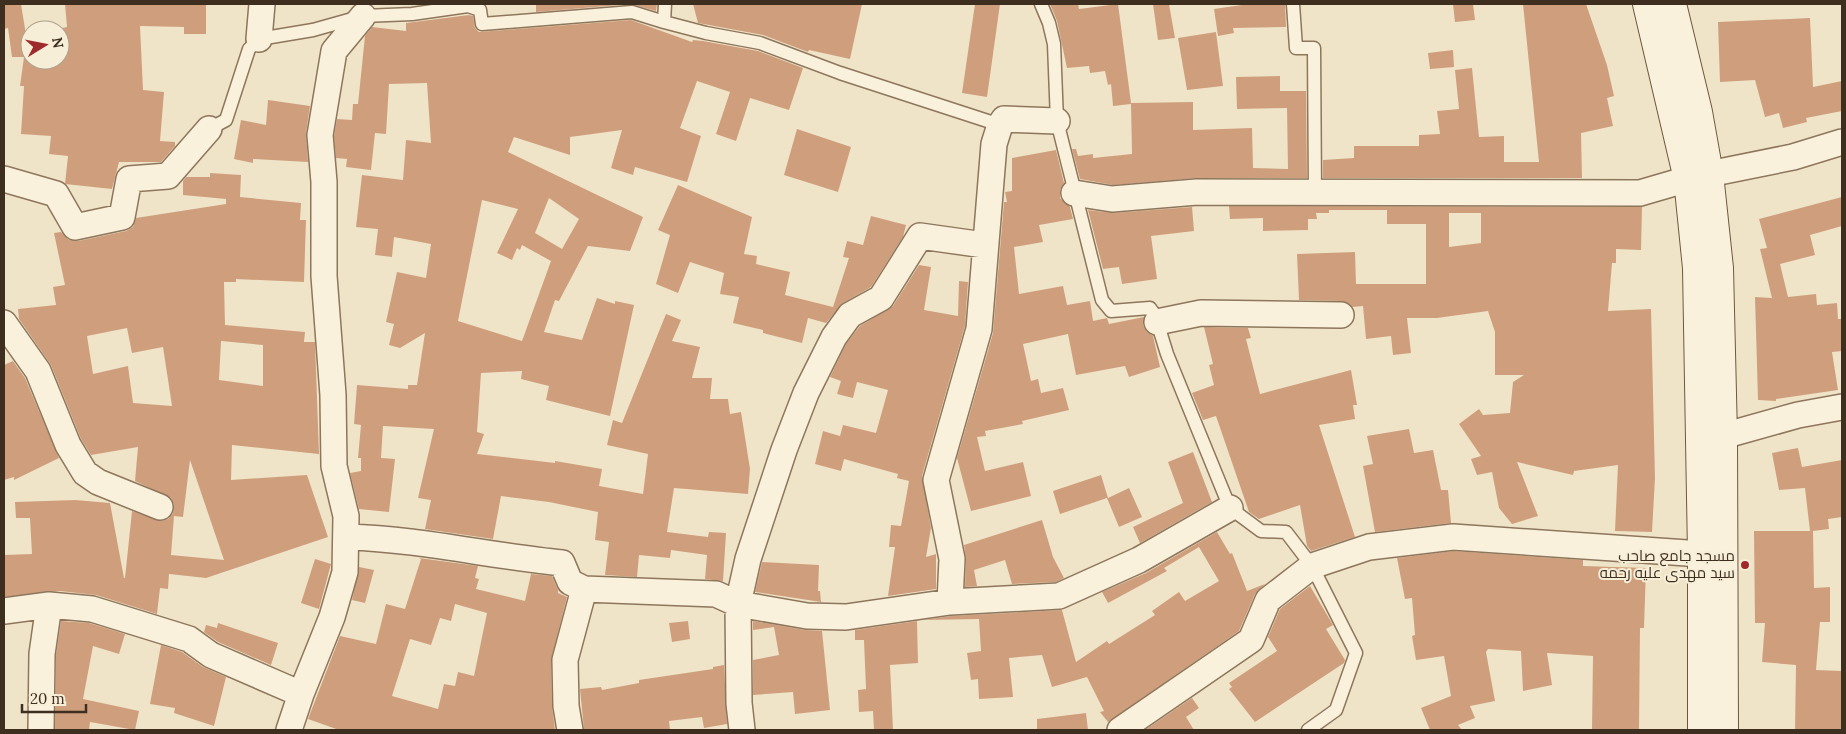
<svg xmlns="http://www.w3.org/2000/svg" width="1846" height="734" font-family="Lora,Cairo,serif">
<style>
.building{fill:#cf9f7d;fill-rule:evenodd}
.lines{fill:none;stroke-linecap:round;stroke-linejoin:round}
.lane-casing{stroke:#8d765c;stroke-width:15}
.street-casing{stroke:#8d765c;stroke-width:28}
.secondary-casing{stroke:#6f573f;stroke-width:30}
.lane{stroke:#faf1dc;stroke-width:12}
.street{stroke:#faf1dc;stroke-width:25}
.secondary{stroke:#faf1dc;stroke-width:28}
.poi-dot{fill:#9e2a2b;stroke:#f7eed8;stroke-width:2}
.labels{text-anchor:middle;stroke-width:4;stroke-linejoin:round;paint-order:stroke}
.poi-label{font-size:15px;fill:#3d2e20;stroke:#f7eed8;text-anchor:end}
</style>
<rect width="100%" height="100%" fill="#f0e4c8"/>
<path class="building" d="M4,4H21L26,35H30V60H60V30H53L67,27L65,4H206V34H184V27L140,26L143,90L164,92L160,141L175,142V146L161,162H119L112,189L65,184L68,156L49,154L51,136L21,134L24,86H20L24,57H12L8,28L4,29Z
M536,4H657L656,11L631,4L536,12Z
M693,4H862L850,59L809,50L808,52L763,35L698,23Z
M975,4H1000L987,97L962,93Z
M1050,4H1078L1079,9L1118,4L1131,103L1193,102V130L1252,128L1253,168L1288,169L1287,108L1237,109L1236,77L1280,76V91H1306L1307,178H1197L1113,185L1080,179L1072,149H1076L1078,156L1093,154V158L1132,154L1131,104L1113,106L1111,84L1108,85L1105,71L1090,73L1089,66L1067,68L1057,21Z
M1153,4H1169L1175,38L1158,40Z
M1249,4H1285L1286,27L1233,28L1234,33L1218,36L1214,9Z
M1453,4H1473L1475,20L1455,22Z
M1523,4H1586L1607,65L1614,96L1607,98L1613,126L1581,133L1582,178H1323V160L1354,158V146H1419V135L1440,134L1437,111L1459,109L1455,70L1472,68L1479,137L1504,136V162H1539Z
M469,15L473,16L475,28L479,32L631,20L692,42L693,40L703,41L758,51L803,68L789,110L750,98L736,141L716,134L730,92L697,81L680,128L701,136L687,182L635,167L633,175L611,168L622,130L570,137V155L514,137L508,152L643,217L630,251L588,246L559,301L555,300L544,332L582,340L597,298L615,304V301L634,305L610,416L546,400L549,386L521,379L522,371L481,373L477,432L484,434L477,454L555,463V461L602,469L599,486L643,494L648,454L607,445L613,420L622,423L666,314L681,320L672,341L700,347L692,378H712L710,399H728L730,414L741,412L750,469L748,494L674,488L667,532L708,537L709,532L726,533L723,581L705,579L707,555L671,550L670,558L639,555L637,577L605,575L609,542L595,540L598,512L549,502L501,496L493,539L425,529L431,500L418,498L434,429L383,426L381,458L395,459L389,512L359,509L350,473L361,471V458H358L361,425L354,424L357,385L408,389V385H417L425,333L400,348L389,345L394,324L386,322L397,272L426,278L431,244L394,237L392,257L375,255L378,229L356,227L362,175L403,180L406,140L431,143L427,83L389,84L386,134L375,133L371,170L346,167L347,159L336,158L334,136L337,119L352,120L353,104H358L365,36L372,27L406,31V23ZM549,198L579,219L562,249L535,233ZM482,200L518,209L497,253L512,260L517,248L520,250L522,245L551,261L522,341L458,321Z
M1810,18L1813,87L1842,81V111L1806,118L1807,122L1783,128L1779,113L1765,117L1755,80L1720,82L1718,22Z
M1216,32L1223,86L1187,90L1178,38Z
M1453,50L1454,67L1430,69L1428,53Z
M268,100L310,106L306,133L308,162L253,159V163L234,159L241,120L266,125Z
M797,129L851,147L838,192L784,175Z
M1056,150L1064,183L1060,190V198L1070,207L1073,219L1039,225L1043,242L1014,247L1019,294L1063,286L1067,305L1090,301L1093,321L1107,318L1109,324L1144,317L1143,325L1147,332L1153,336L1160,367L1129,377L1125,366L1076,375L1068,334L1023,344L1031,381L1038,379L1041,393L1063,388L1069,410L1022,421L1023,424L985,431L986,436L977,437L985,471L1023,462L1031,496L971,511L957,458L993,333L1004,202H1007L1005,192L1012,191V158Z
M210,173L241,175L240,197L301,203L300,220H306L304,282L236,279V282H224L225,325L305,332L304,342H315L319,454L232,445L231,480L307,475L328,537L206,578L169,574L168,589L160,588L157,614L96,595L60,591L4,597V555L32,554L30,518H16L15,502L75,500L110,503L124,578H125L132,511L162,521L168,519L173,513L174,505L171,498L135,481L138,447L91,455L81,439L51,365L19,319L18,309L56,305L53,287L65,285L54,233L61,232L69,240L78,241L126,231L133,227L136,218L226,204V199L183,195V181L186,177H210ZM127,328L132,353L163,347L172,406L133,403L128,366L93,374L87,336ZM221,341L263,345V386L219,380ZM190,460L224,560L171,555L174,516L183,517Z
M678,185L752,217L744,254L757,256L756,264L790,272L785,295L833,307L849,258L843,257L847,241L863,245L871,216L906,225L903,237L871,287L843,303L826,323L808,318L802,343L763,333V330L733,323L739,297L720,294L724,273L690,262L678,293L656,284L670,235L658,230Z
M1842,197V226L1810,235L1815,255L1780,264L1788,297L1816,294L1817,305L1837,303L1838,319H1842V351L1832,352L1838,390L1776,399V401L1758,400L1755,297L1772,298L1760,249L1767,248L1759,219Z
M1229,206L1642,207L1641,250L1616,249V263H1612L1608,311L1651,309L1655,478L1652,532L1615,531L1618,465L1574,471L1573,475L1517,462L1538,516L1512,524L1499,508L1492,472L1477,475L1471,459L1481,456L1459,424L1479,409L1483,415L1510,413L1513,382L1524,375H1495V332L1488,311L1437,318H1407L1411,353L1393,355L1391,336L1366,339L1363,306L1352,307L1341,301L1299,300L1297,254L1355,252L1356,284H1426V224H1387V210H1329V213H1316L1317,219H1308V230L1263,231V218L1230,219ZM1449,213H1481V243L1449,247Z
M1192,207L1194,231L1151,236L1157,279L1122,284L1119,267L1103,269L1088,210L1113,213Z
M919,265L931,267L924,310L958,316L959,281L968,282L965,326L922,476L931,528L926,557L936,554V589L888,596L895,547H889L891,525L901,526L909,481L897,478L898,474L844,459L841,471L815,464L823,431L840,436L843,425L876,433L888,390L857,382L853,398L837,394L841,381L830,377L846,344L860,326L893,306Z
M1204,327L1248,328L1251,338L1246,339L1260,394L1351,370L1357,405H1353L1355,419L1319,425L1355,537L1311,551L1307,546L1300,505L1259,519L1249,512L1216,416L1203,420L1192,393L1214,385L1209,365L1213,364Z
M13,361L25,378L59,458L14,480V477L4,480V365Z
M1409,429L1414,453L1433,450L1441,490H1448L1451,523L1375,532L1363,466L1373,464L1367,436Z
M1798,448L1802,467L1842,460V517L1828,519L1829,529L1813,531L1814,588L1830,587V622H1820L1816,670L1842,671V730H1795L1796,665L1762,662L1765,623H1755L1754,531H1810L1805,488L1779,490L1772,453Z
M1193,452L1212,502L1140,543L1133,527L1183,503L1168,462Z
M1101,475L1108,498L1129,488L1142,517L1119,527L1107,498L1060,514L1053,491Z
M1042,520L1053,557L1064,578L1056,582L1012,584L1005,560L974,570L977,586L965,587L966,560L964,545Z
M1217,532L1230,554L1232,553L1247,591L1265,584L1255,594L1239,631L1108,722L1100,712L1104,711L1087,677L1052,687L1042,655L1009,658L1013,697L979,699L978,679L971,680L967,653L981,651L979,619L924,620L951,616L1062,610L1076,662L1107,641L1109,644L1155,615L1152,611L1179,592L1185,601L1219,581L1199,547L1164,568L1167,571L1108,603L1102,592L1146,573Z
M1453,551L1583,560V566L1646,568L1644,628H1640L1639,730H1592L1593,656L1547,653L1552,685L1523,691L1521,651L1488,649L1486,652L1495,701L1470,706L1475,718L1458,725L1462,730H1430L1421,708L1451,696L1444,656L1416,660L1412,636L1415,635L1412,598L1405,599L1397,558Z
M419,558L478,566L475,578L479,579L476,589L525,601L531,574L552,576L558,590V593L567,597L551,660L552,706L555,730H339L308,719L340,636L376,644L386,604L405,609L421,559ZM455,604L487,613L474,676L458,672L455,686L444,684L438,709L392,696L410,639L431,645L440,618L451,621Z
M315,559L331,564L319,609L301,603Z
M762,562L819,565L818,591H820L821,602L755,592Z
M359,567L374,570L365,603L352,600Z
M1310,586L1333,625L1326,629L1345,660L1344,663L1255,722L1229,689L1232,687L1229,683L1277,651L1268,637L1280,609Z
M61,621L89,623L125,634L119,654L93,646L83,699L139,711L135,730L90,722L89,730H55L56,655Z
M688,621L690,639L672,642L669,623Z
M753,621L805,630L822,631L830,710L795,714L793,692L753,695V660L779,655L774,627L753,630Z
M917,621L918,663L890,665L893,730H874L873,711L859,712L858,690L866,689L864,640H855V630Z
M218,623L278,643L271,665L218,642L204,632L206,625L217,628Z
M161,645L182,652L203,667L226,677L214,726L174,713L175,708L150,704Z
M724,665L727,724L704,728L702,717L669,721L670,730H584L580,689L601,687L602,690L639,683V680L713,669V667Z
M1192,698L1199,708L1186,717L1194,730H1145Z
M1086,713L1088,730H1037V719Z"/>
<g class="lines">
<g class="lane-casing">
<path id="lane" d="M1041,4L1049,23L1054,44L1057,121L1102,300L1111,311L1150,308L1155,315L1167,354L1230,508L1261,531L1286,532L1312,566L1356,653L1336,710L1308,730
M1293,4L1296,48H1314L1315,193
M664,22L706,33L760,43L840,73L1000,125
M209,129L226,120L249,49L259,39L313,30L363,16L412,14L468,6L480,10L482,24L632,12L664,22L665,4"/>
</g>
<g class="street-casing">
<path id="street" d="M259,39L262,4
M1057,121L1004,119L1000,125L994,144L979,329L936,480L952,559L950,602L1059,596L1139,560L1230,508
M1709,174L1793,157L1842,142
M4,179L56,194L75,227L122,217L129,179L168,176L209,129
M1074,193L1112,199L1197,192L1640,193L1688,179
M1157,322L1201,313L1341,315
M4,323L38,371L68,445L85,473L98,482L160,507
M1723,436L1798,415L1842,407
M348,537C420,539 490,556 562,563L570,582L584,589L716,594L738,604L807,616L846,617L950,602
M4,611L49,605L92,609L189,639L211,655L301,694L289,730
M301,694L332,617L345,572L346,516L334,466L333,395L324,276V182L320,135L334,51L363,16
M41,730L42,654L49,605
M570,730L566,706L565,660L584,589
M742,730L739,703L738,604L748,559L784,450L806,393L834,337L850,315L881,298L920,236L984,245
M1120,730L1251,640L1268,600L1312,566L1369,547L1453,537L1702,554"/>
</g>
<g class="secondary-casing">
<path id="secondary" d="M1647,4L1688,179L1697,268L1702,554V730
M1672,4L1698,112L1709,174L1719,268L1723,436L1724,730"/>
</g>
<use href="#lane" class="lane"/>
<use href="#street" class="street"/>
<use href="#secondary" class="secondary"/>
</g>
<circle class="poi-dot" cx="1745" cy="565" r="5"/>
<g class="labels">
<g class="poi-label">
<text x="1735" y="561">مسجد جامع صاحب<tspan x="1735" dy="17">سید مهدی علیه رحمه</tspan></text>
</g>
</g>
<rect width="1846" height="734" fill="none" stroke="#3d2e20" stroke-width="10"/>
<g transform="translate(45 45) rotate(80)"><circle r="24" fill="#f7eed8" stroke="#ada18e"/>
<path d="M0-4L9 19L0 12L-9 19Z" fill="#9e2a2b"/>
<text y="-8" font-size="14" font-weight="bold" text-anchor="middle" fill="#3d2e20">N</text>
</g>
<path d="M22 704v8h64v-8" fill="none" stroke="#3d2e20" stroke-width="2.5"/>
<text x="30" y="704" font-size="15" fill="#3d2e20" stroke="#f7eed8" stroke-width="4" paint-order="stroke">20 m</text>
</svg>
